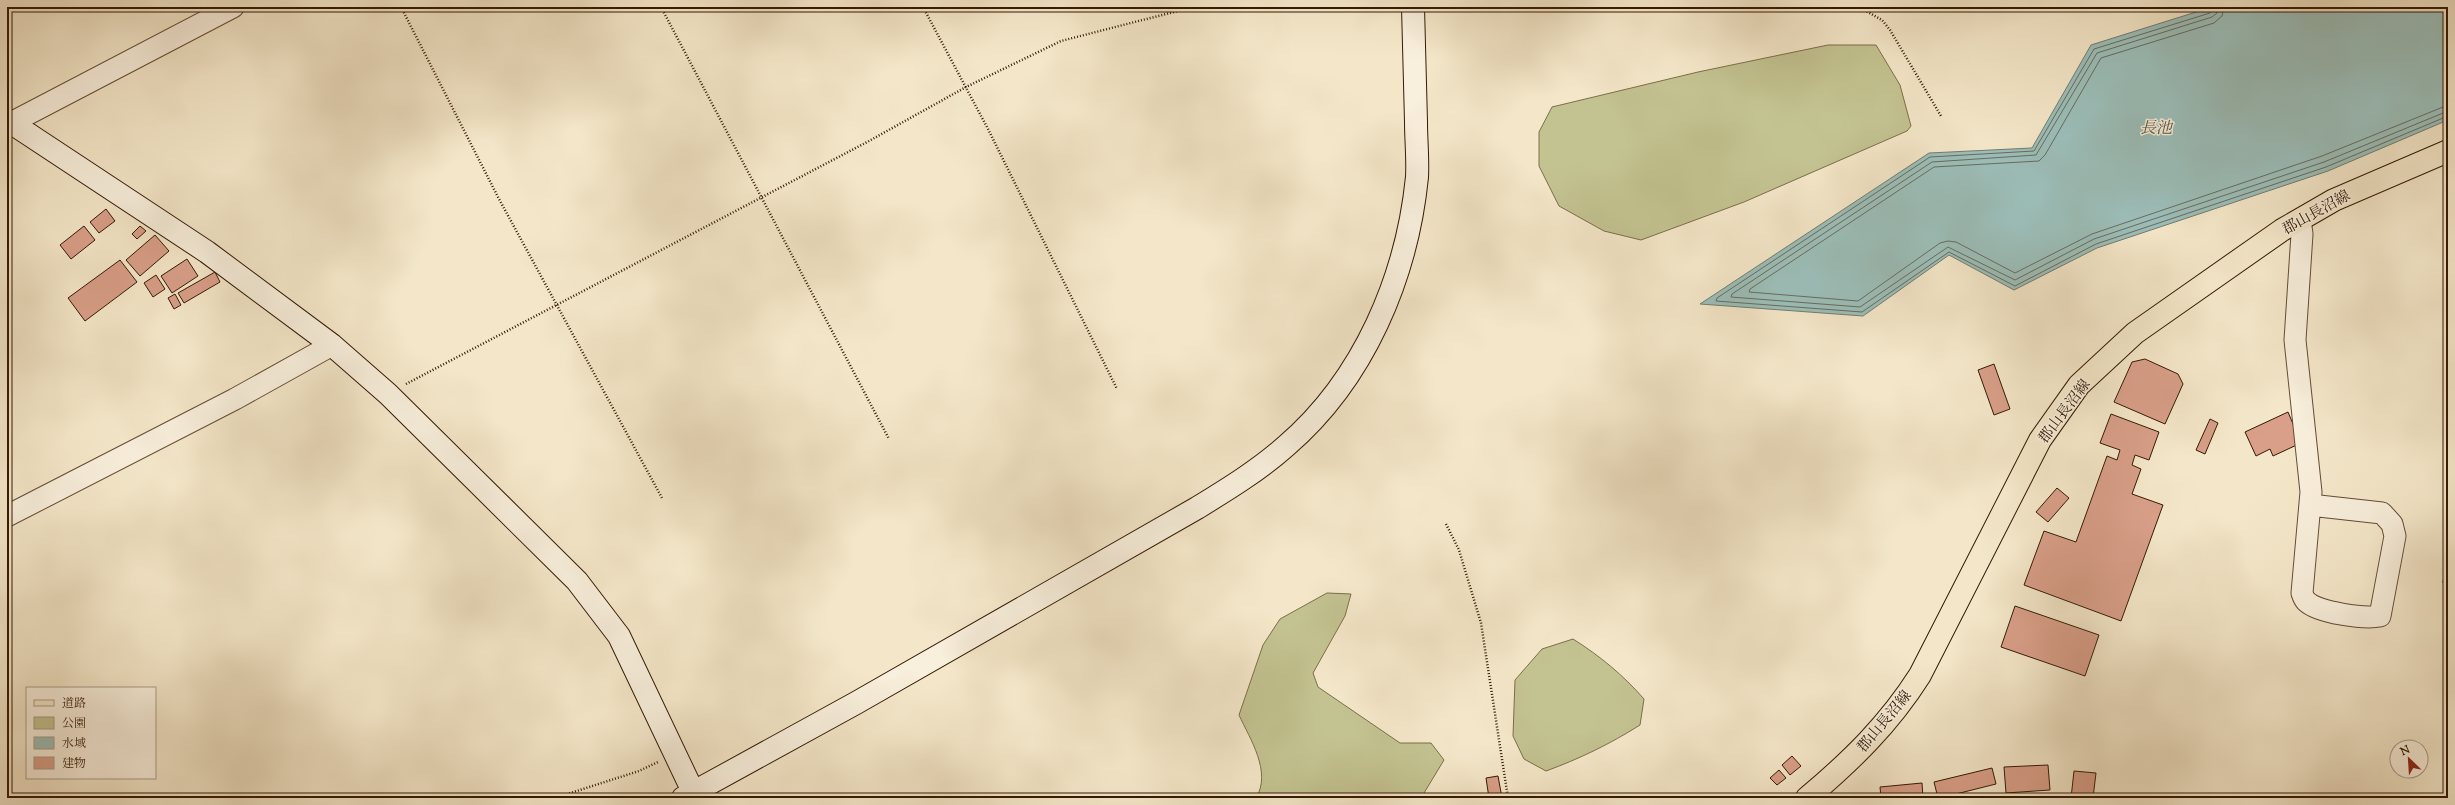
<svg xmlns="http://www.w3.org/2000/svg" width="2455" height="805" font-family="'Sorts Mill Goudy','Noto Serif JP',serif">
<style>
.green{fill:#c3c391;stroke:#7c6e4a}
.water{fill:#9cbfba;stroke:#727d71}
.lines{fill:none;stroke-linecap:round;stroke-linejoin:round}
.shore{stroke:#686c5f;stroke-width:1}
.building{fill:#d99f89;stroke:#341904}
.street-casing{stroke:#644c35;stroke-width:23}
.secondary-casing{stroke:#341904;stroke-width:24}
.primary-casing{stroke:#341904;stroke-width:24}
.path{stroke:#341904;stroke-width:2.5;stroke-dasharray:1 2;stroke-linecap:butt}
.street{stroke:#f8efdc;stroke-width:21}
.secondary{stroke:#f8efdc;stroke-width:22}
.primary{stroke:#f4e7c9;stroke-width:22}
.labels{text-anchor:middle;stroke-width:3;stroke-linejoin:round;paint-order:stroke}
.street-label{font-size:15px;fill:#341904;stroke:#f8efdc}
.water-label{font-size:16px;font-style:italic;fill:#585344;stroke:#f8efdc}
</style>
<rect width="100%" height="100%" fill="#f4e7c9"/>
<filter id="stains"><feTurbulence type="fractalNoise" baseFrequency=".005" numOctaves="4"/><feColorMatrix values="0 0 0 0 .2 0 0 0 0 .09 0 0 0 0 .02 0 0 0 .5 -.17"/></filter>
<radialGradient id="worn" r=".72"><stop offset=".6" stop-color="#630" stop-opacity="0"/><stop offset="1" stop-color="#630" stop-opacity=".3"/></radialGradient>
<path class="green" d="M1828,45H1876L1900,85L1911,126L1907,131L1744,202L1641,240L1604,231L1559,206L1539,166V132L1552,107L1698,72Z
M1327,593L1351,594L1345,616L1313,673L1318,687L1400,743H1431L1444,760L1421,798H1256C1272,772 1250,739 1239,715L1263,645L1280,619Z
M1573,639C1600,656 1623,675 1644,699L1640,725C1610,744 1579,759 1546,771L1524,759L1513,736L1515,680L1542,649Z"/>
<path class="water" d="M2212,7H2448V120L2328,171L2097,248L2014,290L1949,255L1863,316L1700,304L1929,153L2032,148L2091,45Z"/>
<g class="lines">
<path class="shore" d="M2213,7L2210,13L2094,49L2034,151L1930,157L1717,298L1716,301L1862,312L1949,252L2015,286L2096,244L2326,167L2448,116
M2218,7L2217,13L2212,17L2097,53L2036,155L1932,162L1732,294L1731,297L1860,307L1948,247L2015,280L2094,239L2324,162L2448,111
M2224,7L2222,16L2214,23L2101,58L2045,155L2039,161L1934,167L1750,289L1749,292L1858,301L1940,243L1948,241L1956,242L2015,273L2092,234L2322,156L2448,105"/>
</g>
<path class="building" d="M106,209L115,221L99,233L90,222Z
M84,226L95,240L71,259L60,245Z
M140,226L146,231L137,239L132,234Z
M155,235L169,251L140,276L126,260Z
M187,259L198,276L172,293L161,276Z
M120,260L137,282L85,321L68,298Z
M215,272L220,282L184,303L178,293Z
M156,275L165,289L153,297L144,283Z
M175,294L181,305L174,309L168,298Z
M2145,359L2178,374L2183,384L2165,424L2114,402L2132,362Z
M1994,364L2010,409L1994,415L1978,370Z
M2288,412L2301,443L2273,456L2270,449L2256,456L2245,432Z
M2111,414L2159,432L2149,460L2135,455L2132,465L2141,469L2132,494L2163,505L2121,621L2024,585L2044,531L2076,542L2107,456L2117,460L2120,450L2100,443Z
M2210,419L2218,423L2205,454L2196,450Z
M2057,488L2069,498L2048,522L2036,512Z
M2444,574H2448V583H2443Z
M2015,606L2099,635L2085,676L2001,647Z
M1792,756L1801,766L1790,775L1782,765Z
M2048,765L2050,790L2006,793L2004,767Z
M1992,768L1996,784L1956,794L1957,798H1938L1934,782Z
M1779,770L1786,778L1777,785L1770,778Z
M2074,771L2096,773L2093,798H2071Z
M1498,776L1502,798H1489L1486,778Z
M1922,783L1923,798H1881L1880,787Z"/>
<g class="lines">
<g class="street-casing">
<path id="street" d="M7,125L233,7
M2300,220L2302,234L2295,340L2311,492L2302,593C2303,596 2304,599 2306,601C2318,613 2365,619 2380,616L2395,536L2392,524L2382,513L2310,505
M7,516L235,399L332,345"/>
</g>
<g class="secondary-casing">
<path id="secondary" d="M7,120L207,252L332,345L388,394L477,482L577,581L619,636L696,798
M683,798L856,703L1197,508C1228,489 1259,470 1286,446C1364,379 1407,277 1417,177C1418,159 1416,140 1416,122C1415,84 1414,45 1413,7"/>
</g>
<g class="primary-casing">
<path id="primary" d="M1807,798C1851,761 1889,724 1920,675L2040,440L2079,385L2135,333L2282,230L2334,200L2448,151"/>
</g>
<path class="path" d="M401,7L499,199L662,498
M661,7L889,439
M923,7L988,129L1117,389
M1859,7L1882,20L1890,30L1941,116
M406,384L869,141L966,87L1061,41L1193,7
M1446,524L1459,550L1481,623L1508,798
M555,798L639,771L658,762"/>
<use href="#street" class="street"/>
<use href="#secondary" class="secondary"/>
<use href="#primary" class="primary"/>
</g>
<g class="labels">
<g class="street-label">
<text transform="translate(2316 212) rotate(-29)" y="5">郡山長沼線</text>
<text transform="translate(2064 411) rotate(-53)" y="5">郡山長沼線</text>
<text transform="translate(1884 721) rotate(-50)" y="5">郡山長沼線</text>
</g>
<g class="water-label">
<text x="2156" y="133">長池</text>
</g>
</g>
<rect width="2455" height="805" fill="none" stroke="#f4e7c9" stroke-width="24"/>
<rect x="8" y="8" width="2439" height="789" fill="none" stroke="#341904" stroke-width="2"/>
<rect x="12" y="12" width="2431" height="781" fill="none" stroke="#341904"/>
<rect x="26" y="687" width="130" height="92" fill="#f8efdc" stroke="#aa9986"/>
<rect x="34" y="700" width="20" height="6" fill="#f4e7c9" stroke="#aa9986"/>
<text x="62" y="707" font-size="12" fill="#341904">道路</text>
<rect x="34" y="717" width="20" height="12" fill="#c3c391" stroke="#aa9986"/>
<text x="62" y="727" font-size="12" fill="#341904">公園</text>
<rect x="34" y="737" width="20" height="12" fill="#9cbfba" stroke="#aa9986"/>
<text x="62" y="747" font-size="12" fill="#341904">水域</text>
<rect x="34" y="757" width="20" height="12" fill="#d99f89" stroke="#aa9986"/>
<text x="62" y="767" font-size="12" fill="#341904">建物</text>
<g transform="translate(2409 759) rotate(335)"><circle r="19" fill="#f8efdc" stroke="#aa9986"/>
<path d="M0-3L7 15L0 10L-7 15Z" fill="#8f2418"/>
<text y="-6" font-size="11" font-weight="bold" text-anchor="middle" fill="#341904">N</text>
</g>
<rect width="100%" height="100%" filter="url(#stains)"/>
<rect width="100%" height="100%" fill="url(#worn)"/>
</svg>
